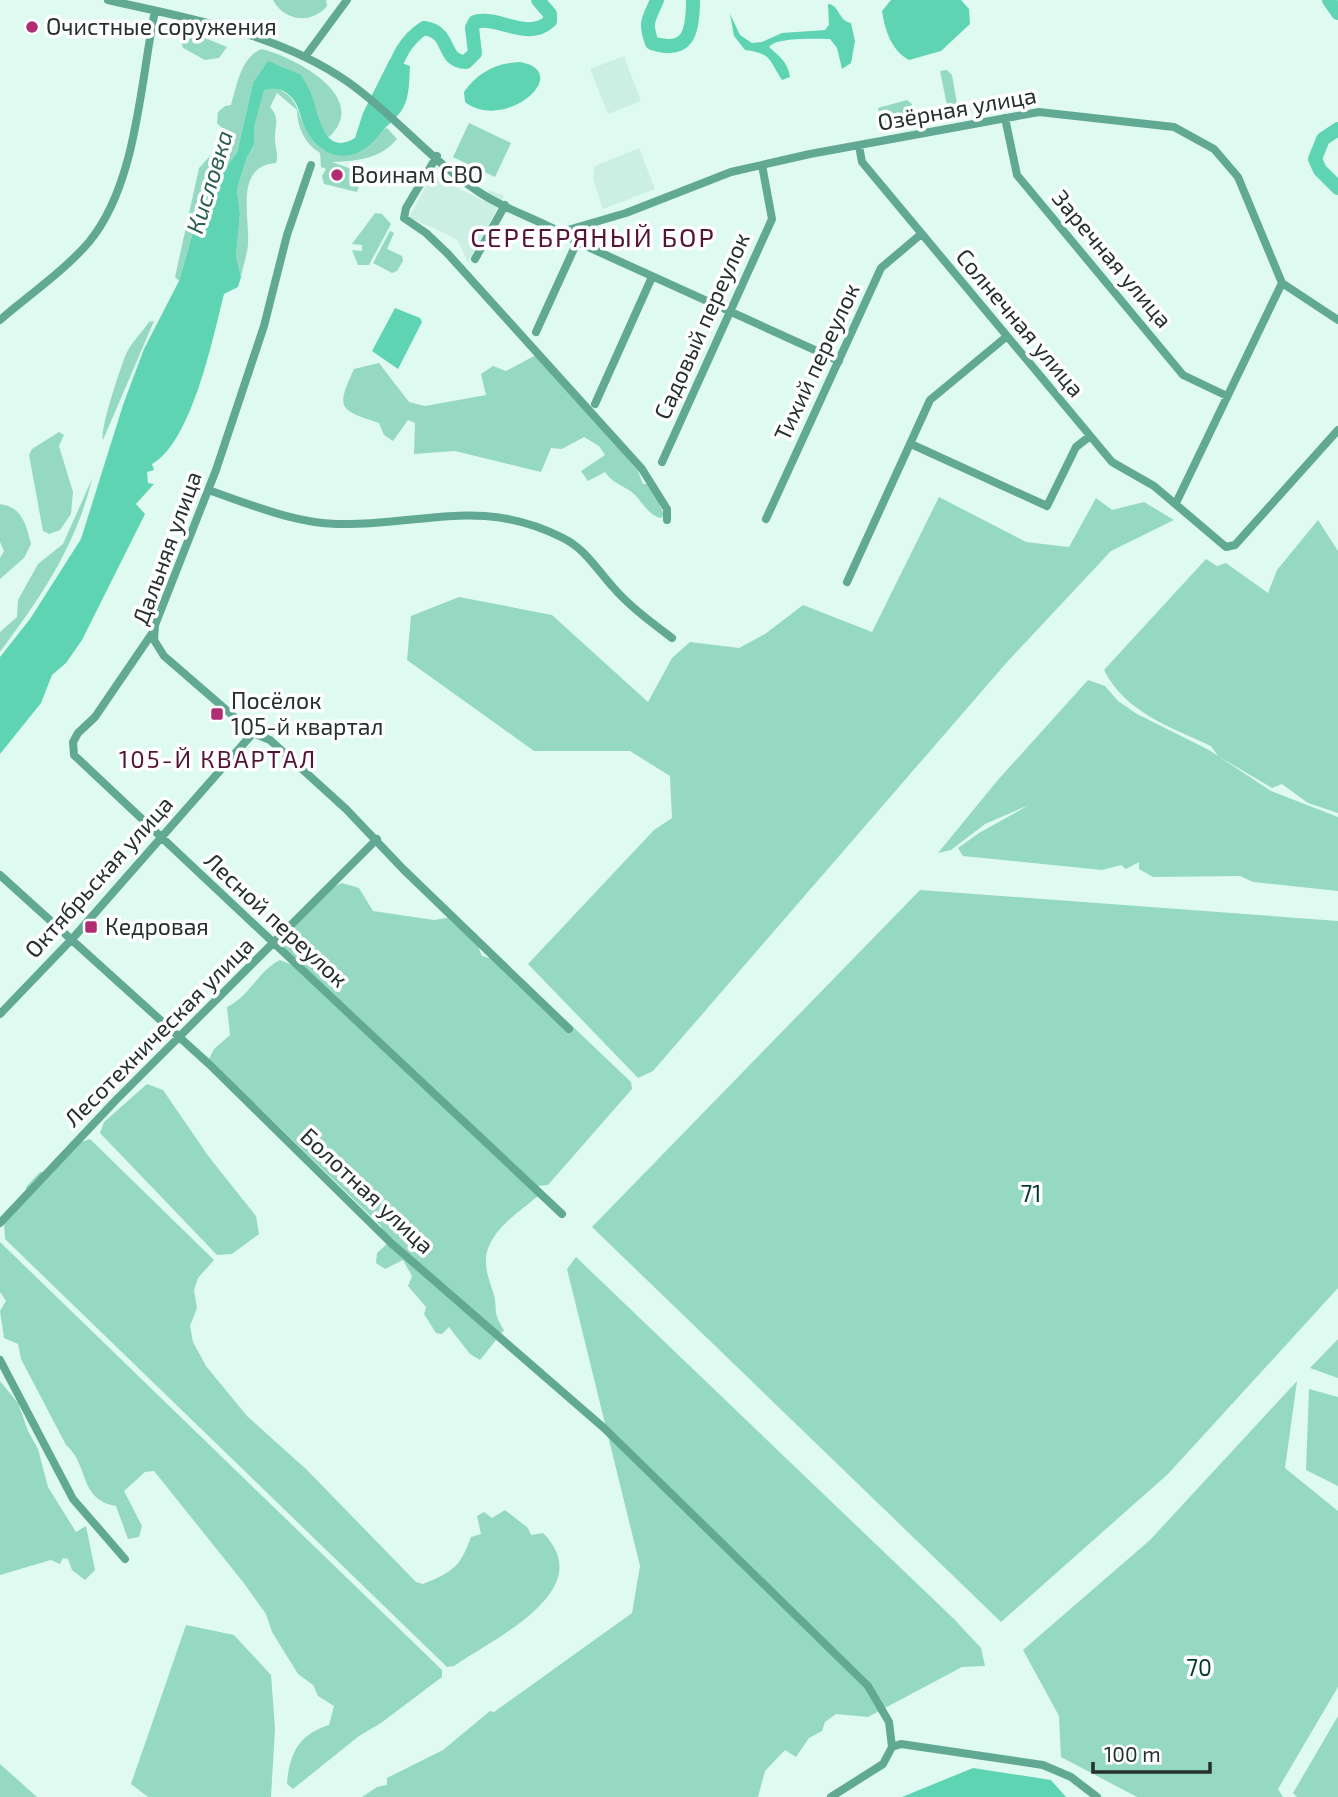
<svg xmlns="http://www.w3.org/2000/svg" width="1338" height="1797" font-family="'Exo 2',sans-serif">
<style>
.built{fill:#ccefe3}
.green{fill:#96d9c3}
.water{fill:#5ed4b3}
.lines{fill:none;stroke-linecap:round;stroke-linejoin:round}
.river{stroke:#5ed4b3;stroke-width:14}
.minor{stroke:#61a993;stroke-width:8}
.poi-dot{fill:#b02c73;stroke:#fff;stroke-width:2.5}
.labels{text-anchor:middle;stroke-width:7;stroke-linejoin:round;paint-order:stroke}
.poi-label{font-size:23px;fill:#26312d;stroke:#fff;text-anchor:start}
.street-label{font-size:23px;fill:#26312d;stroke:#fff}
.park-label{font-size:23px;fill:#01392d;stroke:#fff}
.water-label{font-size:24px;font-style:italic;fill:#2e5f51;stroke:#fff}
.neighbourhood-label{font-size:24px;letter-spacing:2px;fill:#531435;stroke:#fff}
.quarter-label{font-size:26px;letter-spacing:2px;fill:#531435;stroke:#fff}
</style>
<rect width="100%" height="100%" fill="#dffaf1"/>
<path class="built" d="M624,56L641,101L608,114L590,69Z
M639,148L655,189L603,209L593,179L595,166Z
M439,178L484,201L489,190L504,196L468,262L457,239L409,217L429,181Z"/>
<path class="green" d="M273,0H326L327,6C311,25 284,21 273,0Z
M177,30L188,31L227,47L219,58L205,60L183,48Z
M261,49C293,56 372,97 329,137C316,127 310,92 301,75L253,83L237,153L225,168L210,203L198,215L179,281L175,277L199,168L223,142L224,130L217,123L218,112L225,106L231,105C237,85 241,58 261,49Z
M947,70L952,75L960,120L940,123L939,118L949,115L940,71Z
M277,88C297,99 295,105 303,124C307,133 319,143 326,151L387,128L397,139C380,159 358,161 332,162L363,173L357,192L324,184L322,176L326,169L321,167L320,153C305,144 297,127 297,110L277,93L270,107C281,119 274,127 275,140C275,149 279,154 276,163C234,166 250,216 248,245C247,255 243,266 241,277L236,256L240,214L237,189L247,157L254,147V128L264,89Z
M907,100L912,104C910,120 897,128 882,128L878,108Z
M469,123L511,143L495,177L453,157Z
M375,213L382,214L391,224L369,265H358L352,250L362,251V245L352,244Z
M390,231L394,233L387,249L402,256L403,261L397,271L392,273L373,263Z
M154,321L103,440C99,431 121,366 126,354C131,343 142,332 149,322Z
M536,355L638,471L643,484H651L664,515L661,518C650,516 643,504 636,496C627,486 615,486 605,472L588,481L581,471L605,455L599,446L584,437L562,449L551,448L541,472L455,451L414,454L415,423L408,420L393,441L384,435L379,423C338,410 336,408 354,369L379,363L409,402L425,406L486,395L481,374L493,366L506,371Z
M59,432L64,435L59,446L73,492L71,514L60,530L49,534L43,531L29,455L32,449Z
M92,479C76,546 41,597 0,652V632L17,617L18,600L38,564L63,544Z
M939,497L1026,542L1069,547L1096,498L1112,510L1144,502L1174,520L1111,551L1008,661L653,1071L638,1078L528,964L654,830L672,818L670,776L630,751H534L407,660L411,616L459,597L552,615L648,702L672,658L690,642L739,648L765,634L803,605L872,632Z
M0,504C22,507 26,524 31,544L24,558L0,579V558L4,551L0,542Z
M1318,520L1338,551V813L1308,803L1282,784L1272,788L1218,756L1211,746C1170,727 1125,712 1104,670L1206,559L1217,566L1226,563L1268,593L1277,570Z
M1088,680L1105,686L1118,701L1137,714L1209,750L1271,791L1338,817V891L1253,882L1240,876L1153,877L1139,869V862L1126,869L1121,865L1102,870L963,856L958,848L979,833L1029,805L985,824L951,850L938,853L997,781Z
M342,883L359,888L373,911L434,920L452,917L474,936L482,956L506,963L631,1082L632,1089L548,1185L537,1186L281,944L282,931L331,888Z
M920,890L1338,921V1288L1168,1474L1001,1622L592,1227Z
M280,960L295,966L538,1196C518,1213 484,1234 486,1263C486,1274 491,1284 494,1295C498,1313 492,1311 504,1330L480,1360L470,1354L449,1327L442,1334L436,1333L424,1314L426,1307L408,1286L412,1276L403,1260L385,1269L376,1263L377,1253L387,1244L381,1226L209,1059L214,1049L230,1035L227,1007C249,997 259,970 280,960Z
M147,1084L163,1090L209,1157L256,1216L259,1234L232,1254L217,1255L100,1133L104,1122Z
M90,1139L214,1260L198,1278L194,1290L197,1308L190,1326L193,1342L206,1366L247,1416L307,1470L416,1582L423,1584C453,1572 460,1567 471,1537L481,1534L477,1516L484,1512L492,1518L505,1510L528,1528L531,1535L543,1533C600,1590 494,1638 454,1666L447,1667L5,1239L4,1221L28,1196L26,1187L40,1172L51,1173L81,1142Z
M0,1242L442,1670V1677L381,1723L359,1736L293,1789L287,1784C289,1754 299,1734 329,1725L334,1706L318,1696L313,1685L298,1674L272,1632L266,1614L243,1582L154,1471L145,1472L124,1491L142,1526L139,1537L128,1539L116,1506C78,1499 90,1466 66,1445L21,1359L18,1344L4,1338L0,1311L6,1301L0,1292Z
M576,1257L955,1620L981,1648L985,1666L962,1667L868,1717L836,1714L825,1722L822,1731L809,1738L796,1757L785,1750L765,1771L758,1797H362L377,1787L387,1785V1778L443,1750L490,1711L494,1712L632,1613L640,1566L567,1269Z
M1338,1339V1378L1310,1368Z
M0,1381L18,1403L28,1431L38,1449L48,1487L76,1532L86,1526L95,1570L85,1580L72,1570L68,1559L63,1558L60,1564L51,1560L0,1575Z
M1297,1381L1285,1468L1338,1511V1687L1278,1789L1283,1797H1137L1061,1757L1059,1716L1023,1650L1150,1540Z
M1309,1389L1338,1397V1486L1306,1470Z
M186,1625L234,1635L271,1675L275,1728L271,1797H148L131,1784Z
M1338,1716V1797H1297L1293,1793Z
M0,1764L37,1797H0Z"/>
<path class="water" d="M891,0H961L969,9L970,24L941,51L909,60C891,50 885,30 882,11Z
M828,4C840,5 838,21 851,23L855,41L851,63L842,69L837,48L830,39C815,39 777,37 769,47C779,56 788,62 790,77L782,80C768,58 772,54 745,50L734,36L730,14L740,35L752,43L762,42L782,33L825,30L829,25Z
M390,59L410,66C409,79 410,96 403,108C397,119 385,126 378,136C355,165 323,162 305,128C299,116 300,104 289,95C281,88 274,88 264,90L254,128V146L247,157L237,189L240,214L236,256L241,277L238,287L224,294C213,337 192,442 152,464L154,470L147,472L148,483L154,484L136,504L145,514L82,640L66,663L52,675L41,703L0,754V657L30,619L81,539L123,405L144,349L179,281L198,215L210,203L225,168L237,153L253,83L268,61L301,75C305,82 309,88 312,96C319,116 324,157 355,138L363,113Z
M520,62C575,72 505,133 465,102L464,92C478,72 496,63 520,62Z
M395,308L420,318L422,322L398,369L372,351Z
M973,1768L1051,1780L1066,1797H902Z"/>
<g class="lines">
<path class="river" d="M657,0C649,20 644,21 652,43C689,55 693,31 693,0
M1329,0L1338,13
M390,79C398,58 404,41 424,28C453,32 440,61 466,62L475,53L472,28L475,22C498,15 528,42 550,21V14L538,0
M1338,129L1323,139L1315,159L1320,170L1338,188"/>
<path class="minor" d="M108,0C190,19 278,33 348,82C395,115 434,164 482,194C512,213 547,222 577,242L839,361
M305,57L347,0
M1005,118L1017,175L1183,375L1227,396
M859,146L862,162L1112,462L1154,486L1226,547L1235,545L1338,430
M437,156L406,208L404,218L426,233L448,254L642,469L667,509V520
M311,165L287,235L264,326L216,470L155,625L154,640L164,656L253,733L270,740L346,809L403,869L569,1029
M561,232L626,213L731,172L810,154L1039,112L1174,127L1214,149L1238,177L1282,283
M475,259L505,205
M1282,283L1338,320
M0,320C29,295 64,271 89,242C137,184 140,83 155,11
M536,332L577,242
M595,404L652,277
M911,444L1047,506L1076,447L1090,436
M662,462L772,219L762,165
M208,490C250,504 293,523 337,524C422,526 480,496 563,538C585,549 596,568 612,586C629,606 651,622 672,638
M1176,503L1282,283
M766,519L881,268L920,235
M847,582L930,400L1006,337
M153,632L95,717L78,733L73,742L74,755L562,1214
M0,875L209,1064L391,1243L604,1428L868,1686L889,1722L892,1747
M0,1014L73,938L253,733
M0,1223L116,1100L377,839
M0,1360L73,1499L125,1559
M831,1797L883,1764L892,1747L901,1744L1043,1765L1071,1777L1097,1797"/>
</g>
<g class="poi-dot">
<circle cx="32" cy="27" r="7"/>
<circle cx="337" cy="175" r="7"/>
<rect x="210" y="707" width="14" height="14" rx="3.5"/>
<rect x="84" y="920" width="14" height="14" rx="3.5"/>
</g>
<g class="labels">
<g class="poi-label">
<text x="46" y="35">Очистные соружения</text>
<text x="351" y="183">Воинам СВО</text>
<text x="231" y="709">Посёлок<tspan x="231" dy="26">105-й квартал</tspan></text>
<text x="105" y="935">Кедровая</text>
</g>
<g class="street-label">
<text transform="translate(957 109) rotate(-10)" y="8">Озёрная улица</text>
<text transform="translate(1112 259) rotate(50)" y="8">Заречная улица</text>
<text transform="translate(1020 323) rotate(50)" y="8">Солнечная улица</text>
<text transform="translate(702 326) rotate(-66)" y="8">Садовый переулок</text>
<text transform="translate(817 362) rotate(-65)" y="8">Тихий переулок</text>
<text transform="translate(167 548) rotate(-70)" y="8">Дальняя улица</text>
<text transform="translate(99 877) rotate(-48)" y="8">Октябрьская улица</text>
<text transform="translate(276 920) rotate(43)" y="8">Лесной переулок</text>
<text transform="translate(159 1032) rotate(-45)" y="8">Лесотехническая улица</text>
<text transform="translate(367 1191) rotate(43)" y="8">Болотная улица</text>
</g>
<g class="park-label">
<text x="1031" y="1202">71</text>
<text x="1199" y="1676">70</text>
</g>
<g class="water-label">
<text transform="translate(210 182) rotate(-73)" y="8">Кисловка</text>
</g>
<g class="neighbourhood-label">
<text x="218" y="768">105-Й КВАРТАЛ</text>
</g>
<g class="quarter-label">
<text x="593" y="247">СЕРЕБРЯНЫЙ БОР</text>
</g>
</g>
<path d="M1093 1762v10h117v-10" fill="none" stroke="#26312d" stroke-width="3.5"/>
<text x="1104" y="1762" font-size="21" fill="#26312d" stroke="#ffffff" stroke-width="5" paint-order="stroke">100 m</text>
</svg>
